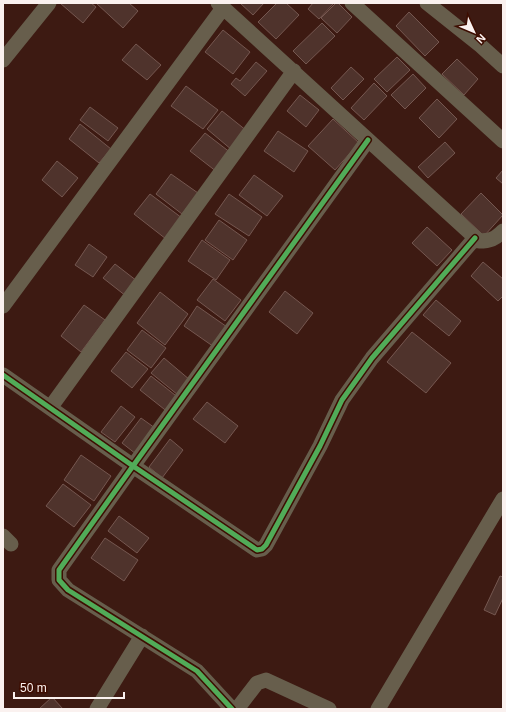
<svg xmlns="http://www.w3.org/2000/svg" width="506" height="712" font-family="Arial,sans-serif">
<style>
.building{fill:#4f332c;stroke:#755750}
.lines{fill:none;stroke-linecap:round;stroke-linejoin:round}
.minor{stroke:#675e4c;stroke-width:15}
.cycleway-casing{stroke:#3d0d01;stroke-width:8}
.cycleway{stroke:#51ab58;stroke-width:5}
</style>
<rect width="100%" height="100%" fill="#3d1a12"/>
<path class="building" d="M60,3H91L96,7L83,23Z
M96,3H129L138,11L123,28Z
M240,3H264L253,15Z
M277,3H286L299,15L276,39L258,22Z
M313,3H334L319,19L308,9Z
M336,3H338L352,17L337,33L321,18Z
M409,12L439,42L425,56L396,26Z
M322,23L335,36L306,64L293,51Z
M223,30L250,52L233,74L205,52Z
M136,44L161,65L147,80L122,60Z
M397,57L410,70L387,92L374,79Z
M457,59L478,79L464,95L442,74Z
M256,62L267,71L245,96L231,84L236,78L240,81Z
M351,67L364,79L343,100L331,88Z
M413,74L426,88L405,109L391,95Z
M374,83L387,96L364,120L351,108Z
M186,86L218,110L203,129L171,106Z
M300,95L319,110L306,127L287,111Z
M437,99L457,119L439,138L419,118Z
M90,107L118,128L108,141L80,120Z
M222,111L247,131L232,150L207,129Z
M333,119L359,143L335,170L308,146Z
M80,124L111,149L99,163L69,139Z
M278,131L308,151L294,172L264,151Z
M205,133L231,153L217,172L190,151Z
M445,142L455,153L428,178L418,167Z
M57,161L78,178L62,197L42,180Z
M503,170V184L496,178Z
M171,174L198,193L182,214L156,194Z
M254,175L283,196L267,216L239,195Z
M481,193L503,215L484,236L461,214Z
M150,194L182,218L166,239L134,214Z
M229,194L262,217L249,236L215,214Z
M219,220L247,240L233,260L205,240Z
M427,227L452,250L437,266L412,243Z
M202,240L230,260L216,280L188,261Z
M89,244L107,257L93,277L75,265Z
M483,262L503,279V296L498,301L471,276Z
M115,264L137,281L126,296L103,278Z
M213,279L241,300L225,321L197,300Z
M285,291L313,313L297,334L269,312Z
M160,292L188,314L165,345L137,323Z
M436,300L461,321L449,336L423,315Z
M84,305L105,320L81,352L61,336Z
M197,306L230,329L217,349L184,326Z
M142,330L166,348L151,368L127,350Z
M412,332L451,363L426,393L387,362Z
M126,352L148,369L132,388L111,371Z
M164,358L190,380L178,395L151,373Z
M151,376L180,399L169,413L140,390Z
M207,402L238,426L225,443L193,419Z
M121,406L135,417L115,442L101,432Z
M141,418L155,428L136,454L122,443Z
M170,439L183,450L162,478L149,467Z
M81,455L111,476L94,501L64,480Z
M63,484L91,505L74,527L46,506Z
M119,516L149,538L137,553L108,531Z
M105,538L138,560L124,581L91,558Z
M500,576L503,577V598L495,615L484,610Z
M52,697L63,709H39Z"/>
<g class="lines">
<path class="minor" d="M218,3L479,241C490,241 495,239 503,231
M352,3L503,141
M427,3L481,46L503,66
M3,60L49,3
M3,306L223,8
M3,375L133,466L257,550L262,549L266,545L320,446L342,400L372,358L475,238
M50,408L294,71
M3,536L11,544
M97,709L142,636
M232,709L197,671L68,590L59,580V570L133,466L368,140
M237,709L257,683L266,680L329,709
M378,709L503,499"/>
<g class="cycleway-casing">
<path id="cycleway" d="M3,375L133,466L257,550L262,549L266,545L320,446L342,400L372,358L475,238
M232,709L197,671L68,590L59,580V570L133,466L368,140"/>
</g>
<use href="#cycleway" class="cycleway"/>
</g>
<rect width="506" height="712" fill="none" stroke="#faf1ef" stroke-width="8"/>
<g transform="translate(474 32) rotate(134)" stroke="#3d0d01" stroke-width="3" paint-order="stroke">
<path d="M0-3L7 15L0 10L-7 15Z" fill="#faf1ef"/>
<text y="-6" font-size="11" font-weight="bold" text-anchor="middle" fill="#faf1ef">N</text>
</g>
<path d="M14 692v6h110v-6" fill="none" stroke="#faf1ef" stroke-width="2"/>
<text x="20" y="692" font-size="12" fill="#faf1ef" stroke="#3d0d01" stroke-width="3" paint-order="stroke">50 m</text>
</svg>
